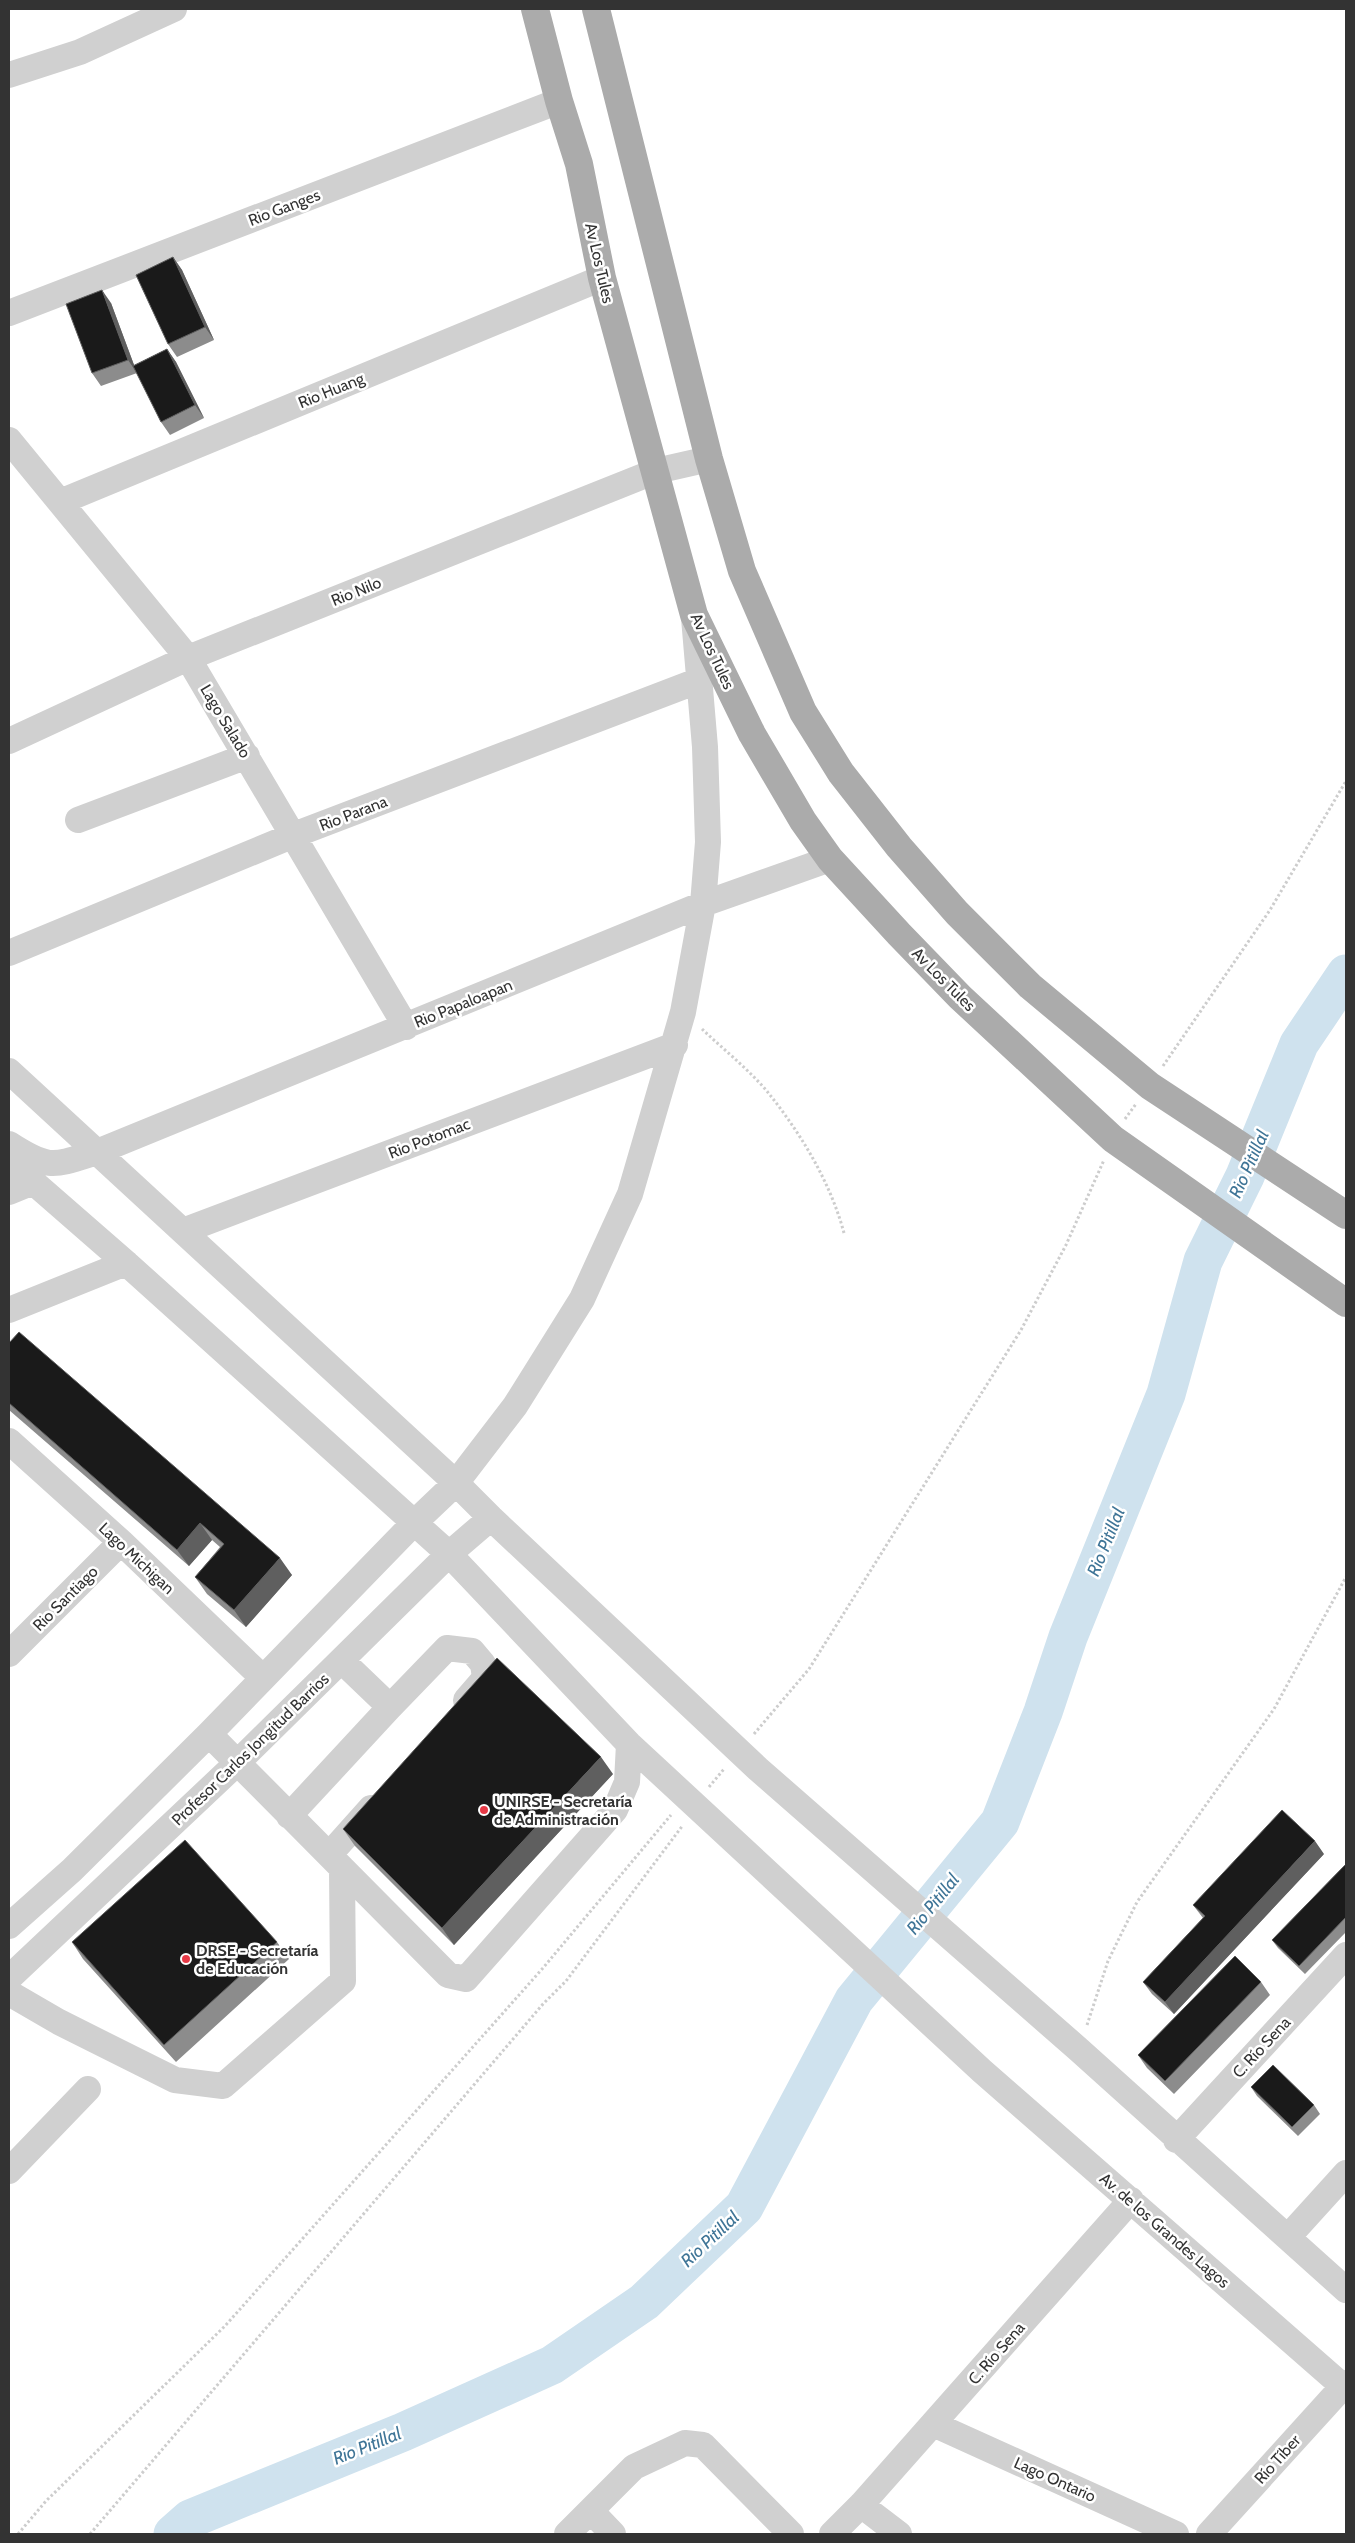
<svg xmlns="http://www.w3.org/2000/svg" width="1355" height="2543" font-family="Cabin,sans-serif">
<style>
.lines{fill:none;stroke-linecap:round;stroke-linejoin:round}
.river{stroke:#cfe2ee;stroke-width:39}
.path{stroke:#cdcdcd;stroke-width:3;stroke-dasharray:2.5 2.5;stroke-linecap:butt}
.minor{stroke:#d0d0d0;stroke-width:26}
.major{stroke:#ababab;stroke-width:28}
.wall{fill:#8c8c8c}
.shaded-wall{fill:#5f5f5f}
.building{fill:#1a1a1a;stroke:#5f5f5f}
.poi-dot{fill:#e63946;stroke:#fff;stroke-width:2}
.labels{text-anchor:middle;stroke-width:5;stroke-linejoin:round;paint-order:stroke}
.street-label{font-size:16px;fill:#333;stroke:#fff}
.poi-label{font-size:16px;font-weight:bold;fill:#333;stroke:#fff;text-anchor:start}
.water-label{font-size:18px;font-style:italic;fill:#3f7597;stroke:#fff}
</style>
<rect width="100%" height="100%" fill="#fff"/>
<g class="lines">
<path class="river" d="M173,2534L190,2519L403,2432L552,2365L644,2302L744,2207L854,2000L1000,1822L1043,1712L1068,1637L1166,1394L1203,1261L1245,1176L1299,1044L1346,974"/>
<path class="path" d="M702,1029C723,1049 747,1068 766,1090C800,1132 830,1181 844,1233
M1163,1066L1270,910L1346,781
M1125,1119L1136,1104
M754,1734L809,1669L1021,1330L1066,1245L1104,1160
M709,1787L724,1769
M1087,2025L1108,1961L1137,1902L1274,1709L1346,1577
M18,2534L46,2501L225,2326L543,1968L671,1815
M90,2534L543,2004L566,1981L683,1825"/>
<path class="minor" d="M9,75L80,52L174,9
M9,313L559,101
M9,440L188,658L406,1027
M60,502L602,278
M9,741L188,658L656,471L709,459
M78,820L247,756
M9,953L294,835L700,680
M9,1071L456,1483L491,1518L758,1769L1078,2049L1346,2290
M9,1144C49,1170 53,1166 97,1152L703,904L830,859
M9,1161L126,1263L449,1554L629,1744L982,2071L1346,2389
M9,1192L31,1183
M183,1231L675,1045
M9,1310L126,1263
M9,1441L121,1542L263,1678
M9,1654L121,1542
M342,1661L390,1707L447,1648L472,1651L483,1664L485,1678L466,1700
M209,1734L448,1975L466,1979L615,1810L627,1782L629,1744
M289,1816L390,1707
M329,1855L371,1808
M9,1926L72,1870L209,1734L414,1523L456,1483L515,1406L582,1299L630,1194L683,1012L703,904L708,842L705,747L694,618
M9,1978L237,1763L449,1554L491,1518
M9,1993L59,2022L175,2080L223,2086L343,1981L342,1868
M1176,2140L1346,1955
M9,2171L88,2089
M1288,2237L1346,2173
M933,2424L1176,2534
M861,2505L899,2534
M591,2511L613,2534
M567,2534L634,2467L685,2443L703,2445L791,2534
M832,2534L861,2505L1131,2200
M1209,2534L1346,2383"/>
<path class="major" d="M535,9L559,101L579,164L602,278L694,615L752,734L803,821L830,859L899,934L960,997L1113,1139L1346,1303
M596,9L709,459L742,571L803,712L841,773L899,847L957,913L1030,986L1150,1086L1346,1215"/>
</g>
<path class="wall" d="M173,257L182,270L214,340L177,357L168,344Z
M111,303L134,365L167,349L176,362L204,418L170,435L161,422L137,373L101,386L92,373Z
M9,1343L292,1575L246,1627L207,1594L195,1577L220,1547L212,1540L189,1566L9,1410Z
M613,1774L454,1945L355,1846L343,1829Z
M1324,1854L1174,2014L1152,1994L1143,1982L1203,1918L1193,1905Z
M1346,1864V1932L1305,1974L1278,1948L1272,1940Z
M72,1942H277L289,1959L176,2062L83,1959Z
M1261,1982L1270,1995L1174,2094L1147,2068L1138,2055Z
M1251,2087L1314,2105L1320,2114L1298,2136L1257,2096Z"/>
<path class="shaded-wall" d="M173,257L182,270L214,340L205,327Z
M102,290L111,303L137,373L128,360Z
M167,349L176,362L204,418L195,405Z
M200,1523L212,1540L189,1566L177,1550Z
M280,1558L292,1575L246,1627L234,1610Z
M601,1757L613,1774L454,1945L442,1928Z
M1315,1841L1324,1854L1174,2014L1165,2002Z"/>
<path class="building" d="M173,257L205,327L168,344L136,275Z
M102,290L128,360L92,373L66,304Z
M167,349L195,405L161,422L133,366Z
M19,1332L280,1558L234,1610L195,1577L224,1544L200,1523L177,1550L9,1403V1343Z
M497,1658L601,1757L442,1928L343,1829Z
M1282,1810L1315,1841L1165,2002L1143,1982L1205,1916L1193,1905Z
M185,1840L277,1942L164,2045L72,1942Z
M1346,1864V1917L1299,1966L1272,1940Z
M1235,1956L1261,1982L1165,2081L1138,2055Z
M1273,2065L1314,2105L1292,2127L1251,2087Z"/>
<g class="poi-dot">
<circle cx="484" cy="1810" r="5"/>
<circle cx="186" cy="1959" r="5"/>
</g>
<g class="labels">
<g class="street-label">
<text transform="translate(284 207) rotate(-21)" y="6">Rio Ganges</text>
<text transform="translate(600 263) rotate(77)" y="6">Av Los Tules</text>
<text transform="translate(331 390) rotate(-22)" y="6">Rio Huang</text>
<text transform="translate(356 591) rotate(-22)" y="6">Rio Nilo</text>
<text transform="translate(713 651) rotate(65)" y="6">Av Los Tules</text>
<text transform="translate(226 721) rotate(59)" y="6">Lago Salado</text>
<text transform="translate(353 813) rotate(-21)" y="6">Rio Parana</text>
<text transform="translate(944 979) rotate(45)" y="6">Av Los Tules</text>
<text transform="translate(463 1003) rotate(-22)" y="6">Rio Papaloapan</text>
<text transform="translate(429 1138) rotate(-21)" y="6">Rio Potomac</text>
<text transform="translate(137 1558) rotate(43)" y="6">Lago Michigan</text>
<text transform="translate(65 1598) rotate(-45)" y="6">Rio Santiago</text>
<text transform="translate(250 1749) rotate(-44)" y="6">Profesor Carlos Jongitud Barrios</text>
<text transform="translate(1261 2047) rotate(-47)" y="6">C. Río Sena</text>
<text transform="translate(1165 2230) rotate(41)" y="6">Av. de los Grandes Lagos</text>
<text transform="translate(996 2353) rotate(-49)" y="6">C. Río Sena</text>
<text transform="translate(1277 2459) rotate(-48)" y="6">Río Tíber</text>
<text transform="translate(1055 2479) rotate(24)" y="6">Lago Ontario</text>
</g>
<g class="poi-label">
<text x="494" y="1807">UNIRSE - Secretaría<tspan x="494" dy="18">de Administración</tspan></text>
<text x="196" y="1956">DRSE - Secretaría<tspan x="196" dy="18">de Educación</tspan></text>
</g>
<g class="water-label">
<text transform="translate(1249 1164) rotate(-66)" y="6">Rio Pitillal</text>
<text transform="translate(1106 1542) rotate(-68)" y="6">Rio Pitillal</text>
<text transform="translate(933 1904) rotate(-51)" y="6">Rio Pitillal</text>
<text transform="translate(710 2239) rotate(-43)" y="6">Rio Pitillal</text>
<text transform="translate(367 2446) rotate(-22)" y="6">Rio Pitillal</text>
</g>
</g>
<rect width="1355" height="2543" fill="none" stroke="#333333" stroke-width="20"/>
</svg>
